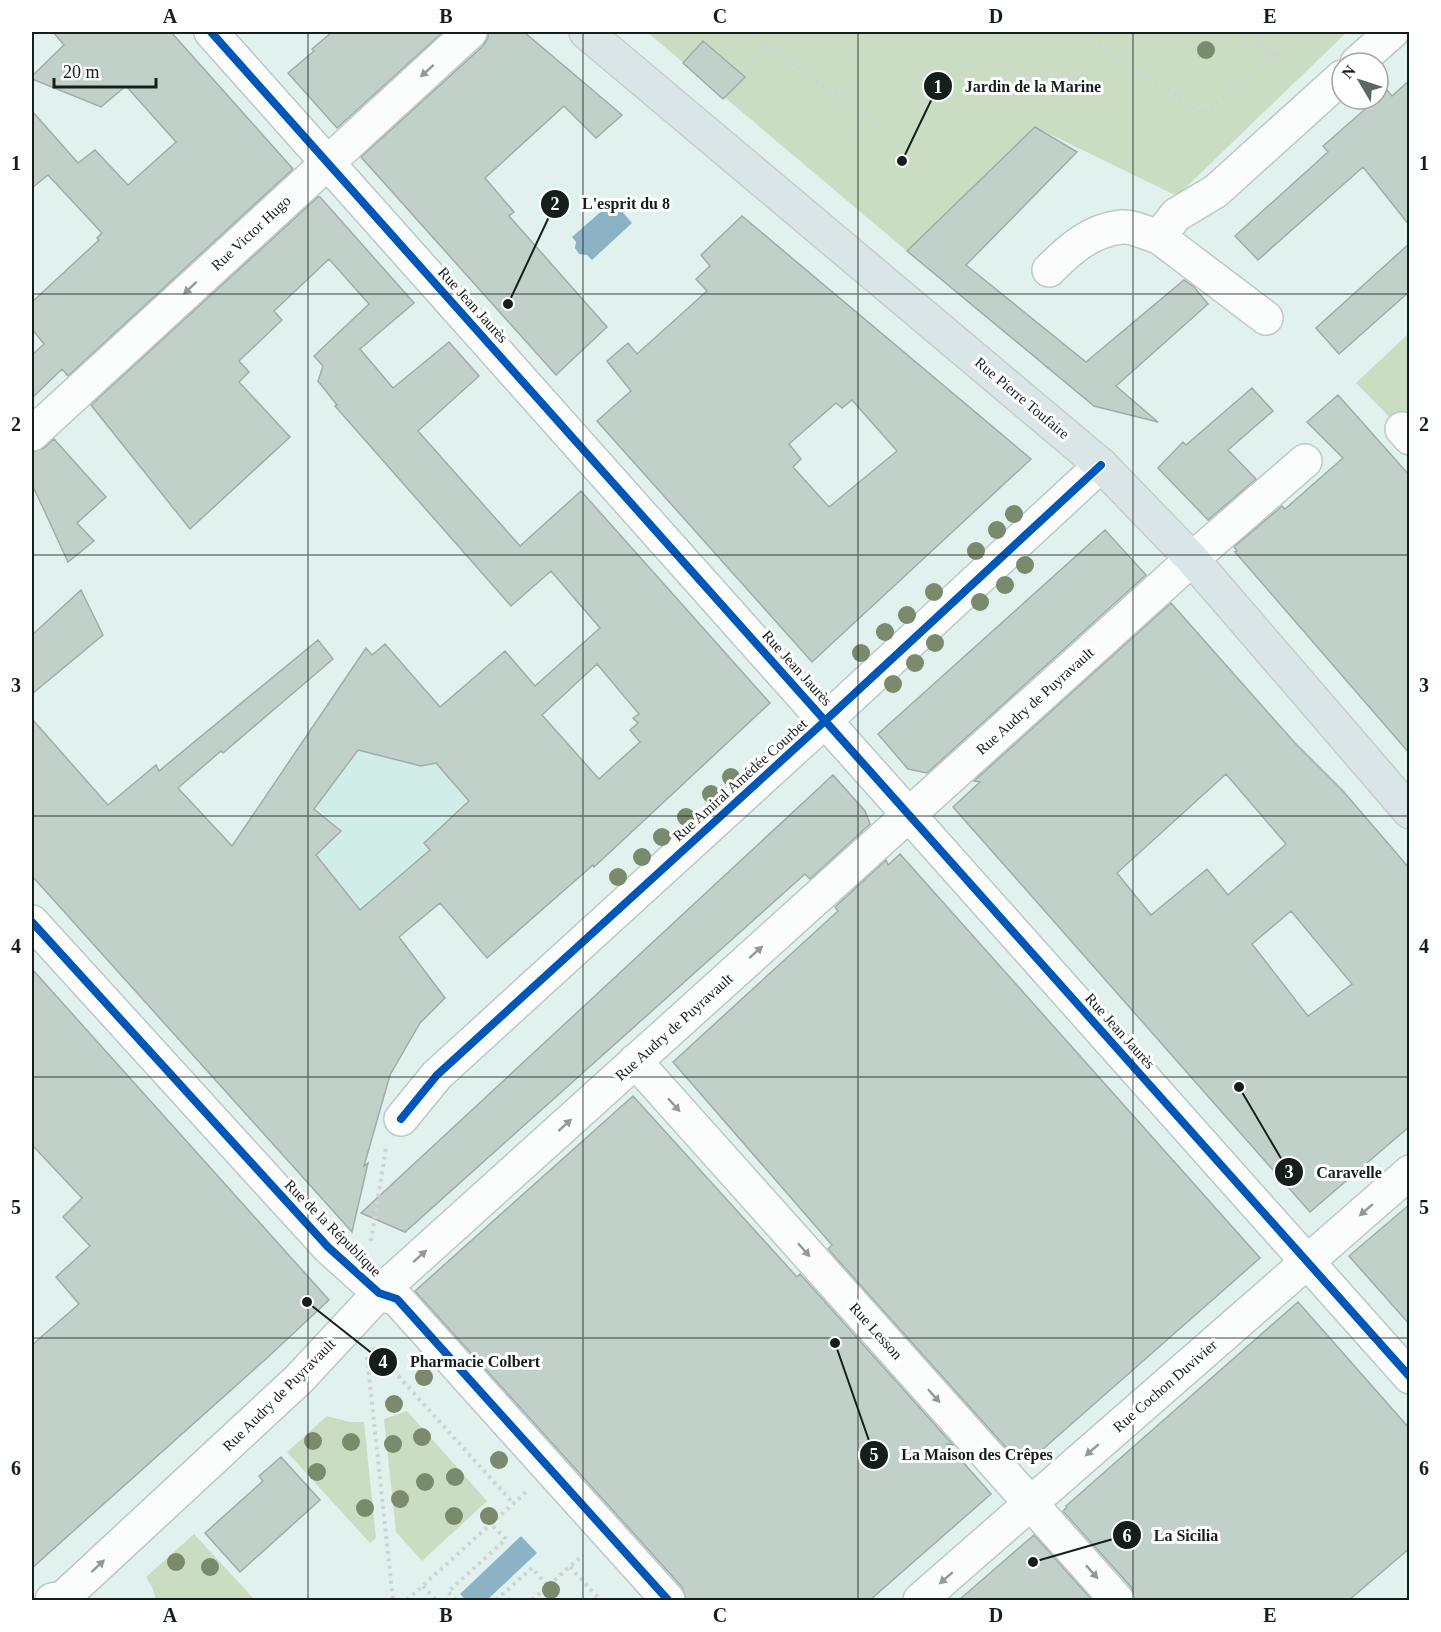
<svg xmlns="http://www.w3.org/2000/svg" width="1441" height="1632" font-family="Georgia,serif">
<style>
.built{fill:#d0ede7}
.green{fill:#caddc3}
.water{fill:#8cb3c5}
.building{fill:#c1d1ca;stroke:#a1aca8;stroke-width:1.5;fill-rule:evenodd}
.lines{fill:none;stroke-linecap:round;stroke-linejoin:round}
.minor-casing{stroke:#bcc9c6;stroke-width:36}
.major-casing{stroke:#c6cdcb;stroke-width:36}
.path{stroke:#cfd4d3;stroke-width:4;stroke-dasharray:3 4.5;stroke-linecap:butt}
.minor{stroke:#fafdfc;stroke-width:33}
.major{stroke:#d9e5e6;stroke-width:33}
.cycleway-casing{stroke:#fff;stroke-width:11}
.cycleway{stroke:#0057b8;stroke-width:8}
.tree{fill:#798b6c}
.oneway{fill:#929997}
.grid{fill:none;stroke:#141f1c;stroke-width:1.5;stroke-opacity:0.55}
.labels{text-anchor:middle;stroke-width:6;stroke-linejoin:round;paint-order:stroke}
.street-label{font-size:15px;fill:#141f1c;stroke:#fff}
.leader{fill:none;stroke:#141f1c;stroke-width:2}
.callout-dot{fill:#141f1c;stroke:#fff;stroke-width:2}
.mark-label{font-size:18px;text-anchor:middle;font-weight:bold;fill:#fff}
.callout-label{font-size:16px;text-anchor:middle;font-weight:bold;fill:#141f1c;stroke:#fff;stroke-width:6;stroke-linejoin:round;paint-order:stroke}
.neatline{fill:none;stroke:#141f1c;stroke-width:2}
.grid-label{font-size:20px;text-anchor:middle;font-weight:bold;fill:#141f1c}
</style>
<rect width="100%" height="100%" fill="#e1f1ee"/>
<path class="built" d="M358,750L421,766L438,762L563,892L487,958L440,903L399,937L445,998L420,1023L305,866L341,831L309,800Z"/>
<path class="green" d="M647,32H1347L1177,196L1035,127L908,252Z
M1409,333V437L1356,383Z
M407,1411L487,1501L422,1561L396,1532L384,1419Z
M327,1416L350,1422H364L376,1538L370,1543L287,1452Z
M194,1534L255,1600H156L152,1587L146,1577Z"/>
<path class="water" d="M613,201L632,223L592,260L587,255L579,254L575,248L576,242L572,237Z
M521,1536L537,1553L487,1600H466L460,1594Z"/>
<path class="building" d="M53,32H171L293,169L68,376L62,369L32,398V355L44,344L32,329V302L99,240L97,238L102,233L48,175L32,188V111L78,163L95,150L128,185L176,142L126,86L101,107L32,79V76L64,45Z
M332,32H443L337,128L288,73L314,51L312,49Z
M488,32H524L622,115L596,138L564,106L485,178L514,212L509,216L607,327L556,375L361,157L483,46L488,38Z
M703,41L745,77L723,99L683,63Z
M1410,80V226L1363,167L1258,260L1235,236L1328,152L1323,146L1387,90L1392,96Z
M1035,127L1077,152L966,265L1086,362L1184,280L1194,287L1208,304L1116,386L1158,422L1094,406L907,251Z
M318,197H320L414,303L360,349L393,388L449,342L479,376L418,431L520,546L581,491L770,703L594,867L593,865L487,958L440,903L399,937L445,998L420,1023L390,1075L364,1166L368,1163L352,1232L32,876V719L108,805L156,765L159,771L318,640L333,659L223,753L221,751L178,788L232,846L366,648L372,655L385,644L440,707L505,651L535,686L600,628L551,571L511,606L335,406L337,405L318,381L323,366L314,356L369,304L329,259L274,311L282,320L239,361L249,372L239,382L290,437L190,529L91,405ZM597,664L639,714L633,718L638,723L630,730L640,742L599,779L542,715ZM358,750L421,766L436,763L469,801L424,843L430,850L360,910L316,855L341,831L314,809Z
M742,216L1031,459L812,662L597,421L631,391L607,361L628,343L637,354L707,291L696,279L710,266L701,255ZM852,400L897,451L829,507L793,467L801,459L789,444L836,403L842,408Z
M1410,243V291L1339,354L1316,328Z
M1252,388L1273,411L1228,450L1256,479L1208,520L1158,468L1183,442L1186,445Z
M1338,395L1410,476V754L1235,552L1237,551L1234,547L1282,506L1285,509L1343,458L1307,422Z
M54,439L106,497L77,523L94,541L68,562L32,484V452L44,448Z
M1105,530L1146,575L927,773L908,769L878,734Z
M81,590L103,635L32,694V635Z
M1171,603L1295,743L1343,791L1410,869V1126L1310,1212L953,807L980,782L974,781ZM1226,774L1286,844L1228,895L1207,869L1151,915L1117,873ZM1291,911L1352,984L1308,1016L1252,944Z
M833,775L865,811L870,824L810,879L805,874L405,1232L361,1213Z
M900,854L1260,1258L1034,1457L1011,1453L828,1249L832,1245L673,1062L838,911L835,907L886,860L888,865Z
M32,969L329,1300L267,1358L32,1568V1345L79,1304L56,1277L90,1246L63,1217L82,1198L32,1145Z
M633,1096L797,1277L800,1274L953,1445L947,1444L991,1494L870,1600H686L682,1587L415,1291Z
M1410,1204V1325L1349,1256Z
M1298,1302L1410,1429V1548L1349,1600H1135L1131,1587L1063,1511L1067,1507L1066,1506Z
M281,1457L320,1500L240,1572L205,1533L263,1481L259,1476Z
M1034,1535L1092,1600H959L1005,1560Z"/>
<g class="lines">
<g class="minor-casing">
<path id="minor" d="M211,32L1410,1377
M1357,63L1392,32
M1049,270C1070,249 1091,230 1122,227C1133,226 1148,234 1159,237
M1266,318L1159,237L1176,215L1216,191L1342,77
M1402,429L1410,438
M32,434L470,32
M32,922L328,1247L379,1293L397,1299L668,1600
M635,1061L1117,1600
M401,1119L437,1075L826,720L1101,465
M52,1600L63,1598L299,1379L379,1293L1192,559L1305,461
M920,1600L1410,1172"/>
</g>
<g class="major-casing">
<path id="major" d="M586,32L1101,465L1192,559L1410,812"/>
</g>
<path class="path" d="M749,32L887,131
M1080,32L1202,114L1275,56L1296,32
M1238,32L1275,56L1253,32
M747,72L768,45
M371,1241L386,1148
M373,1348L513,1503
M367,1357L393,1600
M570,1567L600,1600
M423,1586L436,1600
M407,1600L526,1492
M456,1600L448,1592L506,1539L491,1524
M496,1600L532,1568L548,1586
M532,1600L583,1555"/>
<use href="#minor" class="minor"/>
<use href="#major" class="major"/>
<g class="cycleway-casing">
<path id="cycleway" d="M211,32L1410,1377
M32,922L328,1247L379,1293L397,1299L668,1600
M401,1119L437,1075L826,720L1101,465"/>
</g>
<use href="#cycleway" class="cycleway"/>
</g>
<g class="tree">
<circle cx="1206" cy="50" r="9"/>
<circle cx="1014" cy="514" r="9"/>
<circle cx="997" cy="530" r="9"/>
<circle cx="976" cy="551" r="9"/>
<circle cx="1025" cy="565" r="9"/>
<circle cx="1005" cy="585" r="9"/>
<circle cx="934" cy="592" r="9"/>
<circle cx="980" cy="602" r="9"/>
<circle cx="907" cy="615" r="9"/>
<circle cx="885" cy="632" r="9"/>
<circle cx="935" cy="643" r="9"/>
<circle cx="861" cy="653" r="9"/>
<circle cx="915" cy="663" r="9"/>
<circle cx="893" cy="684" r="9"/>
<circle cx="731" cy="777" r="9"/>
<circle cx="711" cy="794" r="9"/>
<circle cx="686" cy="817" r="9"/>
<circle cx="662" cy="837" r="9"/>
<circle cx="642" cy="857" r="9"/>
<circle cx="618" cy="877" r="9"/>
<circle cx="424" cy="1377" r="9"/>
<circle cx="394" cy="1404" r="9"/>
<circle cx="422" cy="1437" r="9"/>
<circle cx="313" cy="1441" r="9"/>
<circle cx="351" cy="1442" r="9"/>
<circle cx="393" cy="1444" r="9"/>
<circle cx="499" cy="1460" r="9"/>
<circle cx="317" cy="1472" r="9"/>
<circle cx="455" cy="1477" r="9"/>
<circle cx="425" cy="1482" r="9"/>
<circle cx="400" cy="1499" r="9"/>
<circle cx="365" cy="1508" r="9"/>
<circle cx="454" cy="1516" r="9"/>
<circle cx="489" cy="1516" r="9"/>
<circle cx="176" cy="1562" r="9"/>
<circle cx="210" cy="1567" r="9"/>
<circle cx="551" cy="1590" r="9"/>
</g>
<defs><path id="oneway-solid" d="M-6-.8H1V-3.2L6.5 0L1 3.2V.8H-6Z" transform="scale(1.5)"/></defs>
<g class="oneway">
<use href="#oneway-solid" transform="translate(427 71) rotate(138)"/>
<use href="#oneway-solid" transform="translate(190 288) rotate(137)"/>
<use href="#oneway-solid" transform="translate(756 952) rotate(-42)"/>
<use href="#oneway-solid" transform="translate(674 1105) rotate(48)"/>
<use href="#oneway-solid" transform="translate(565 1125) rotate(-42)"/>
<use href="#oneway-solid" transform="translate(1366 1210) rotate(139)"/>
<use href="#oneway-solid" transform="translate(804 1250) rotate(48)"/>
<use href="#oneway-solid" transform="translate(420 1256) rotate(-42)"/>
<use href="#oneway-solid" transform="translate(934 1396) rotate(48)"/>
<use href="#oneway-solid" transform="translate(1092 1450) rotate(139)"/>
<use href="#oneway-solid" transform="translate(98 1566) rotate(-43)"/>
<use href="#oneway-solid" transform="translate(1092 1572) rotate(48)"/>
<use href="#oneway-solid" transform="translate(946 1578) rotate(139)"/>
</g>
<path class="grid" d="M308,32V1600M583,32V1600M858,32V1600M1133,32V1600M32,294H1410M32,555H1410M32,816H1410M32,1077H1410M32,1338H1410"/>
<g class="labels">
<g class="street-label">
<text transform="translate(251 233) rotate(-43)" y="5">Rue Victor Hugo</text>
<text transform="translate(473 305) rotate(48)" y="5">Rue Jean Jaurès</text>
<text transform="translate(1022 398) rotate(40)" y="5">Rue Pierre Toufaire</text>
<text transform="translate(797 668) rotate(48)" y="5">Rue Jean Jaurès</text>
<text transform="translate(1035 701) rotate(-42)" y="5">Rue Audry de Puyravault</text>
<text transform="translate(740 780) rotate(-42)" y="5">Rue Amiral Amédée Courbet</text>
<text transform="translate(674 1027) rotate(-42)" y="5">Rue Audry de Puyravault</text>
<text transform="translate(1120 1031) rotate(48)" y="5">Rue Jean Jaurès</text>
<text transform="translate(333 1228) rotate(45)" y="5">Rue de la République</text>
<text transform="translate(876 1331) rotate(48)" y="5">Rue Lesson</text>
<text transform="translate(1165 1386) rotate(-41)" y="5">Rue Cochon Duvivier</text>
<text transform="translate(279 1395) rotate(-45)" y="5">Rue Audry de Puyravault</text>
</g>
</g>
<path class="leader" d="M902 161L938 86M508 304L555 204M1239 1087L1289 1172M307 1302L383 1362M835 1343L874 1455M1033 1562L1127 1535"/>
<g class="callout-dot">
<circle cx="902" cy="161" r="6"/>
<circle cx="508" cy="304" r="6"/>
<circle cx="1239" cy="1087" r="6"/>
<circle cx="307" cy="1302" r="6"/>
<circle cx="835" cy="1343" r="6"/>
<circle cx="1033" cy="1562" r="6"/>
<circle cx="938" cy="86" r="15"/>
<circle cx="555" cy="204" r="15"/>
<circle cx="1289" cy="1172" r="15"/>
<circle cx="383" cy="1362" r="15"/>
<circle cx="874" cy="1455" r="15"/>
<circle cx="1127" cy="1535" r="15"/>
</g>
<g class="mark-label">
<text x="938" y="93">1</text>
<text x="555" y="210">2</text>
<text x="1289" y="1178">3</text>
<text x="383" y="1368">4</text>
<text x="874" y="1461">5</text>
<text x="1127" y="1542">6</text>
</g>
<g class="callout-label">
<text x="1033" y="92">Jardin de la Marine</text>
<text x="626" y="209">L'esprit du 8</text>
<text x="1349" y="1178">Caravelle</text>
<text x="475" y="1367">Pharmacie Colbert</text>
<text x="977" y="1460">La Maison des Crêpes</text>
<text x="1186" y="1541">La Sicilia</text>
</g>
<rect width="1441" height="1632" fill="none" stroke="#ffffff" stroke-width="66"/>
<g transform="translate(1360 81) rotate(309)"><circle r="28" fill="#ffffff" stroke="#a1a5a4" stroke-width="1.5"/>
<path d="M0-4.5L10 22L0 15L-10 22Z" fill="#5c6866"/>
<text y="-9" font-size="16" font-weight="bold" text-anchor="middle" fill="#141f1c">N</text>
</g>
<path d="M54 78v9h102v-9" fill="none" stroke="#141f1c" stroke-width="3"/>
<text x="63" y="78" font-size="18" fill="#141f1c" stroke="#ffffff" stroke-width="4.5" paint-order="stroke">20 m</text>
<rect x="33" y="33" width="1375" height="1566" class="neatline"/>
<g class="grid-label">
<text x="170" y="23">A</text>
<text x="446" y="23">B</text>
<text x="720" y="23">C</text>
<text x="996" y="23">D</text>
<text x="1270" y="23">E</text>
<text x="16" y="170">1</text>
<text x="1424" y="170">1</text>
<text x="16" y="431">2</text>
<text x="1424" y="431">2</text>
<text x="16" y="692">3</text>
<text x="1424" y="692">3</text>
<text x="16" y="953">4</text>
<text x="1424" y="953">4</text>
<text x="16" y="1214">5</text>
<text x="1424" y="1214">5</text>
<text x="16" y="1475">6</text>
<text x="1424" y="1475">6</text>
<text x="170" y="1622">A</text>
<text x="446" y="1622">B</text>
<text x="720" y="1622">C</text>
<text x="996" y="1622">D</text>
<text x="1270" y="1622">E</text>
</g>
</svg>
